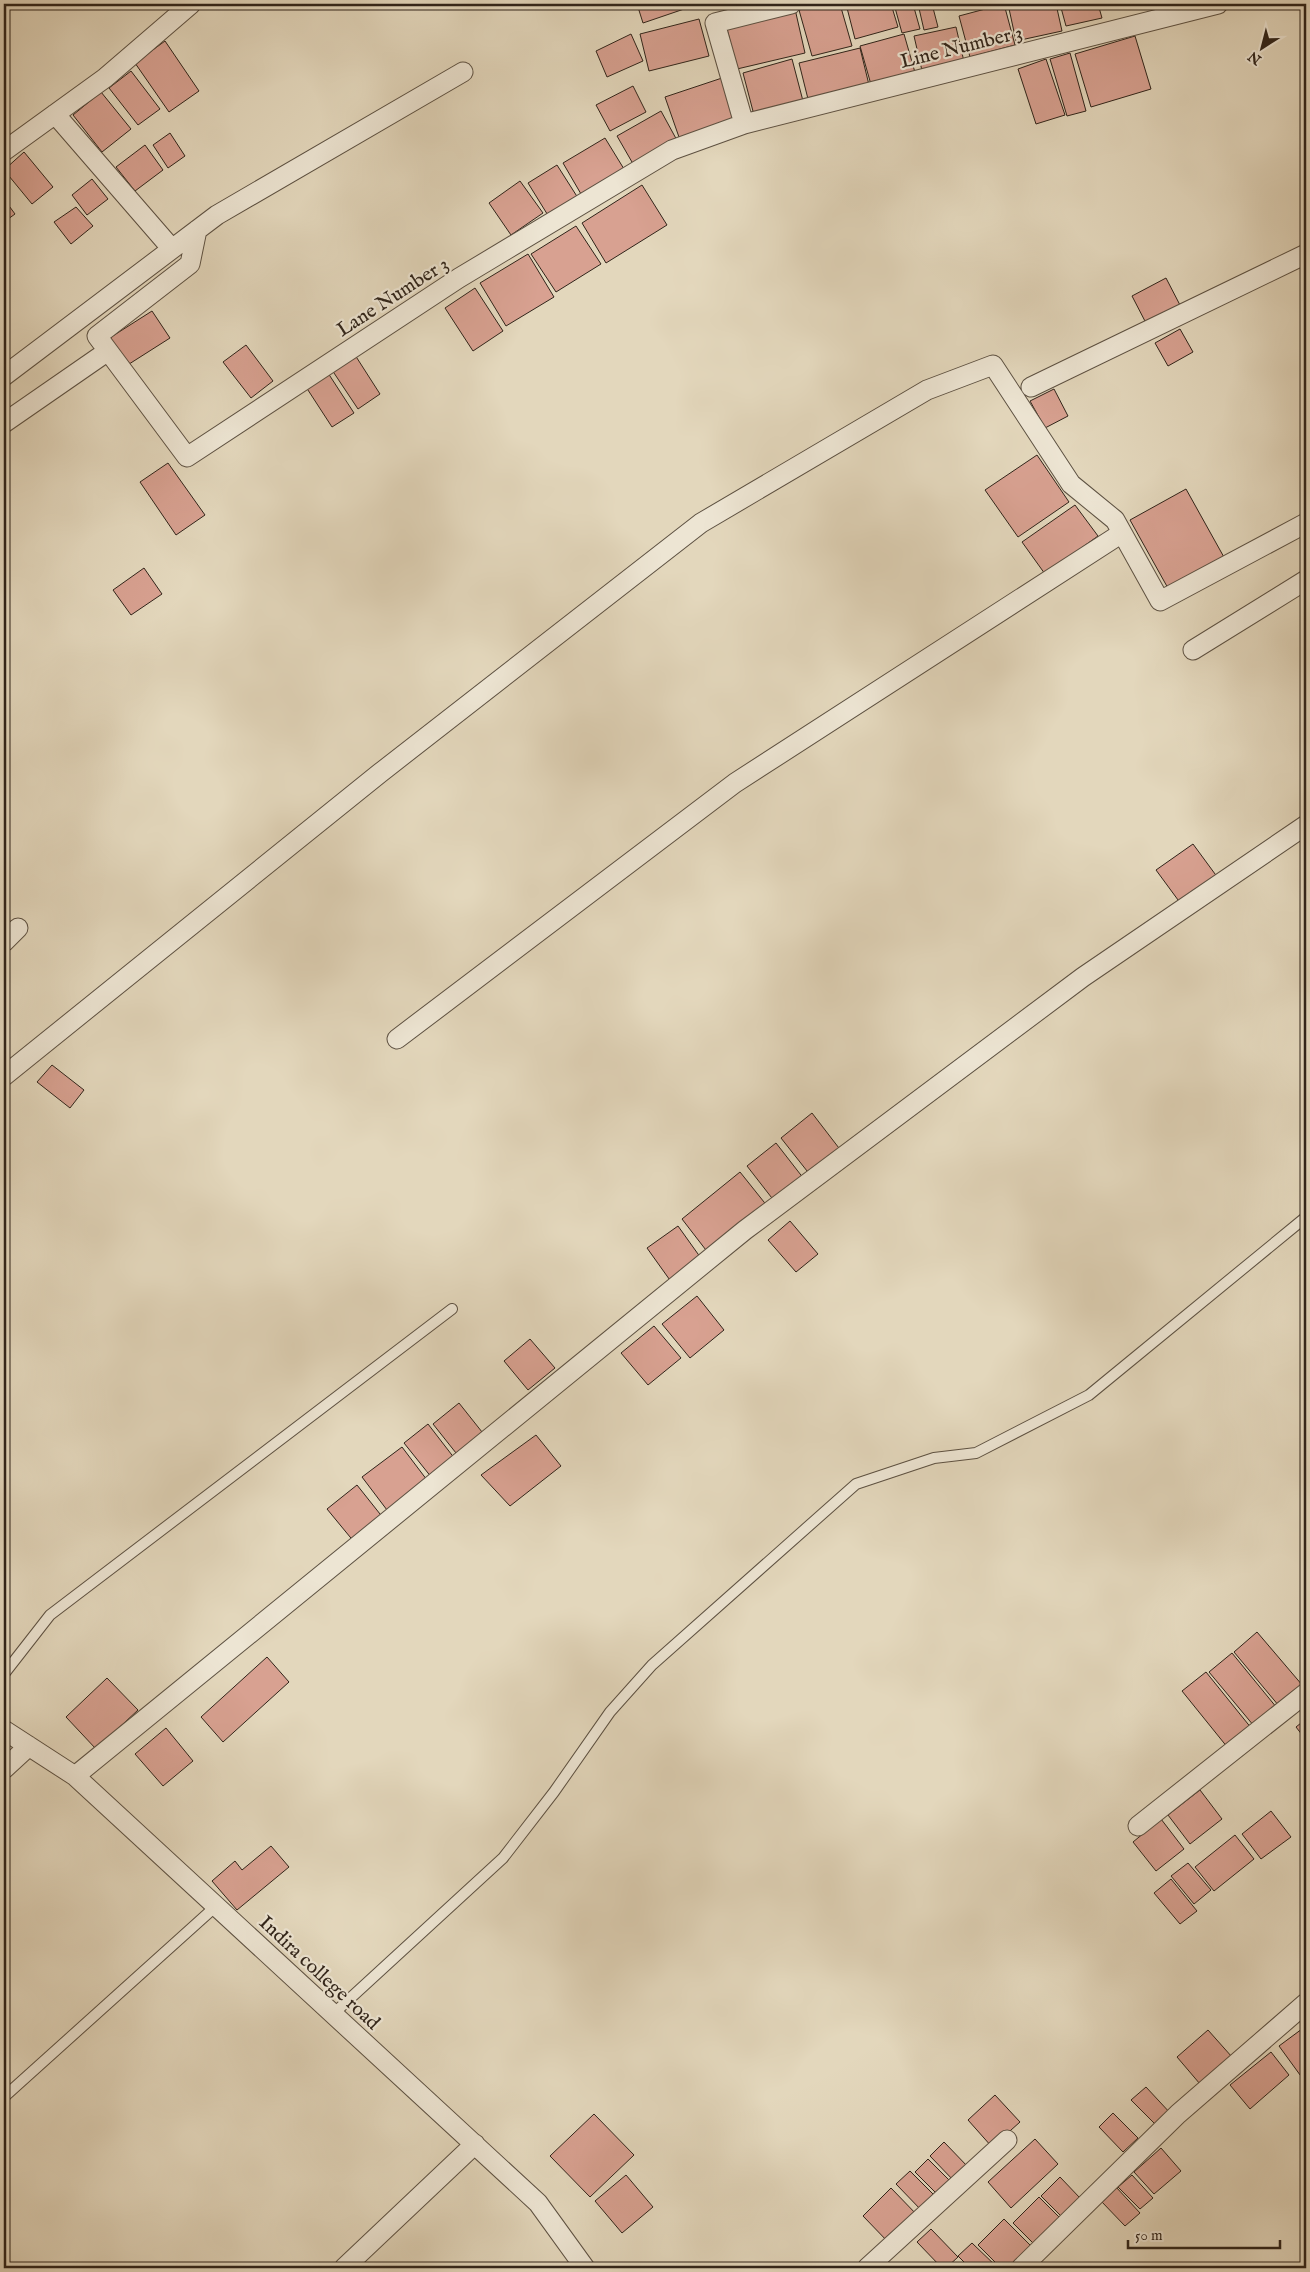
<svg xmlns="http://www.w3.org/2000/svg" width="1310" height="2272" font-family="'IM FELL English',serif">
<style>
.building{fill:#d8a191;stroke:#30241a}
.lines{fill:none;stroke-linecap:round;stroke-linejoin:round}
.service-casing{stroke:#5d5142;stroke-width:12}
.minor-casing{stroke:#5d5142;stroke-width:21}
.service{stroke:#ede5d3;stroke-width:10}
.minor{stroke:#ede5d3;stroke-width:19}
.labels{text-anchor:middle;stroke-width:4.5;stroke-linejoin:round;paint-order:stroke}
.street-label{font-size:20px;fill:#30241a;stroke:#ede5d3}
</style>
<rect width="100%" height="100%" fill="#e3d7bc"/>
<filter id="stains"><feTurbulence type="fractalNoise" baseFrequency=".004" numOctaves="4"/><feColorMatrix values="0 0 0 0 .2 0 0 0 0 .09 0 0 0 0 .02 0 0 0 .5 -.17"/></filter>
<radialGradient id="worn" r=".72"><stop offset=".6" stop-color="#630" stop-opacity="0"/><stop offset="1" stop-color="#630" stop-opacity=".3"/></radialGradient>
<path class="building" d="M637,4H689L690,7L643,23Z
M822,4H840L852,46L812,56L799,10Z
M846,4H891L898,27L855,39Z
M894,4H913L920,29L902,33Z
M918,4H932L938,27L924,30Z
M1004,4L1015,45L970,57L959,16Z
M1008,4H1056L1062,31L1016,41Z
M1060,4H1098L1102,18L1066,26Z
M795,9L805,53L737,69L726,25Z
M699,19L709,56L649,71L640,34Z
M956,27L965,66L923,75L914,36Z
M631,34L643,61L607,77L596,51Z
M904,34L916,76L872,88L860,46Z
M1135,36L1151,89L1091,107L1075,54Z
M165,41L199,91L169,112L135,63Z
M860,48L870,89L809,103L799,63Z
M1070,53L1086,111L1067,116L1050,59Z
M792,59L803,101L754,115L743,73Z
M1046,59L1065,115L1036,124L1018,69Z
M131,71L160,109L138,125L109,88Z
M722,78L737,121L680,140L665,97Z
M633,86L646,112L610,131L596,105Z
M101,92L131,129L102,152L73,115Z
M661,111L679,144L636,169L617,136Z
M170,133L185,156L168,168L153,145Z
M605,138L624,169L581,194L563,163Z
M145,145L163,170L135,191L116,167Z
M24,152L53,187L32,204L4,170Z
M557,165L578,198L549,217L528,183Z
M92,179L108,199L87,215L72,195Z
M520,181L543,213L511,235L489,203Z
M642,185L667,225L606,263L582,223Z
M4,199L15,214L4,222Z
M76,207L93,226L71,244L54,222Z
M576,226L601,264L556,292L531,254Z
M528,254L554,297L506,326L480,283Z
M1166,278L1181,307L1147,325L1132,296Z
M475,288L503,331L473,351L445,308Z
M152,311L170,338L126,366L108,339Z
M1180,329L1193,352L1168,366L1155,343Z
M246,345L273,381L251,398L223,362Z
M355,355L380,394L358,409L332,370Z
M328,373L354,413L332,427L306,387Z
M1054,389L1068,416L1045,428L1030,401Z
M1037,455L1069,502L1018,537L985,490Z
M168,463L205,515L176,535L140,482Z
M1186,489L1225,559L1169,590L1130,520Z
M1075,505L1098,536L1045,574L1022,542Z
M144,568L162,594L131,615L113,590Z
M1193,844L1218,878L1181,904L1156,870Z
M52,1065L84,1090L70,1108L37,1082Z
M812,1113L842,1152L811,1176L781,1138Z
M776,1143L804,1179L775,1202L747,1166Z
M740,1172L768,1207L709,1254L682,1219Z
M790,1221L818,1254L796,1272L768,1240Z
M678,1226L703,1261L672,1283L647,1248Z
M697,1296L724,1330L690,1358L662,1324Z
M654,1326L681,1358L648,1385L621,1353Z
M530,1339L555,1368L528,1390L504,1361Z
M459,1403L486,1437L460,1458L433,1424Z
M428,1424L455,1459L432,1478L404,1443Z
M536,1435L561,1466L510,1506L481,1475Z
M402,1447L427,1480L387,1510L362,1477Z
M357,1485L384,1519L355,1543L327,1509Z
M1257,1632L1303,1686L1279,1706L1234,1652Z
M1232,1653L1277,1708L1254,1726L1209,1672Z
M267,1657L289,1682L223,1742L201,1717Z
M1206,1672L1252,1729L1228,1748L1182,1691Z
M107,1678L138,1710L96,1749L66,1717Z
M1306,1719V1740L1296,1727Z
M166,1728L193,1761L163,1786L135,1754Z
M1200,1790L1222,1819L1190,1844L1168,1815Z
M1271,1811L1291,1837L1261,1859L1242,1834Z
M1161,1819L1184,1849L1156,1871L1133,1842Z
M1235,1835L1254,1859L1214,1891L1195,1867Z
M271,1846L289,1867L237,1910L212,1881L235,1861L242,1870Z
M1188,1863L1211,1890L1194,1904L1171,1876Z
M1171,1879L1197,1911L1180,1924L1154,1893Z
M1306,2026V2076L1303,2079L1279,2046Z
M1208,2030L1232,2057L1200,2084L1177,2057Z
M1271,2052L1289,2075L1250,2109L1230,2085Z
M1146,2087L1172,2115L1159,2128L1131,2100Z
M995,2095L1020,2122L992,2147L968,2120Z
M1113,2113L1138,2138L1123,2152L1099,2127Z
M594,2114L634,2155L590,2197L550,2156Z
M1035,2139L1058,2164L1011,2208L988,2182Z
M944,2142L969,2168L955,2182L930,2156Z
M1161,2148L1181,2171L1154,2194L1134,2172Z
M928,2159L953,2184L940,2197L915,2172Z
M910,2171L937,2198L923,2212L896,2184Z
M626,2175L653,2207L622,2233L595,2201Z
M1132,2175L1153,2198L1140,2209L1118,2187Z
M1060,2177L1080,2198L1061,2216L1041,2196Z
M1116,2187L1140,2213L1125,2226L1101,2201Z
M891,2188L919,2217L890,2244L863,2216Z
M1039,2197L1062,2220L1036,2246L1013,2223Z
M1004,2219L1031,2246L1009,2268H1001L978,2245Z
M931,2229L958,2257L946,2268H942L917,2242Z
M972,2243L998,2268H970L958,2256Z"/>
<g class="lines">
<g class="service-casing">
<path id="service" d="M4,1674L50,1615L452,1309
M332,2015L503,1858L554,1792L610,1712L652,1665L856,1484L934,1458L976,1453L1089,1395L1306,1217
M4,2097L215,1907"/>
</g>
<g class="minor-casing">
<path id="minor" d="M55,114L172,249
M744,124L715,23L791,4
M4,151L105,78L191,4
M197,230L190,264L97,336L187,457L459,278L672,150L744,124L1218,4
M4,376L217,215L463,72
M1031,387L1306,254
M4,423L108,351
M1193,650L1306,580
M4,942L18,928
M397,1039L735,783L1122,533
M4,1076L380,773L701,523L927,390L993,365L1071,484L1115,520L1160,601L1306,523
M4,1730L75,1776L538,2203L585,2268
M4,1769L29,1746
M75,1776L745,1230L1083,977L1306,825
M1138,1826L1306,1693
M344,2268L475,2144
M867,2268L1007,2140
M1021,2268L1178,2114L1306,2003"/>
</g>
<use href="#service" class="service"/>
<use href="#minor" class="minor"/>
</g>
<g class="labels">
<g class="street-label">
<text transform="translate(961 46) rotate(-14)" y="7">Line Number 3</text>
<text transform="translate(392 296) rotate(-33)" y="7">Lane Number 3</text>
<text transform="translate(320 1972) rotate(43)" y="7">Indira college road</text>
</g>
</g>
<rect width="1310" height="2272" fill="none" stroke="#e3d7bc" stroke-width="20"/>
<rect x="5" y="5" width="1300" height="2262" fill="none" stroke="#30241a" stroke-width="2.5"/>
<rect x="10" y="10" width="1290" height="2252" fill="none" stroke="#30241a"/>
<g transform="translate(1262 48) rotate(216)" stroke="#ede5d3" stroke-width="4" paint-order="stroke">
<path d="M0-4L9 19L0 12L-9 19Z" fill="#30241a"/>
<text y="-8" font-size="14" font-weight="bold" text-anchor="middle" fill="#30241a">N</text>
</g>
<path d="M1128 2240v8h152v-8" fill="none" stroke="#30241a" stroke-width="2.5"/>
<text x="1135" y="2240" font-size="15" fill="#30241a" stroke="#ede5d3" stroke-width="4" paint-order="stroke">50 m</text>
<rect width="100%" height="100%" filter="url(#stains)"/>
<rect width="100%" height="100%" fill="url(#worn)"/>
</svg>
